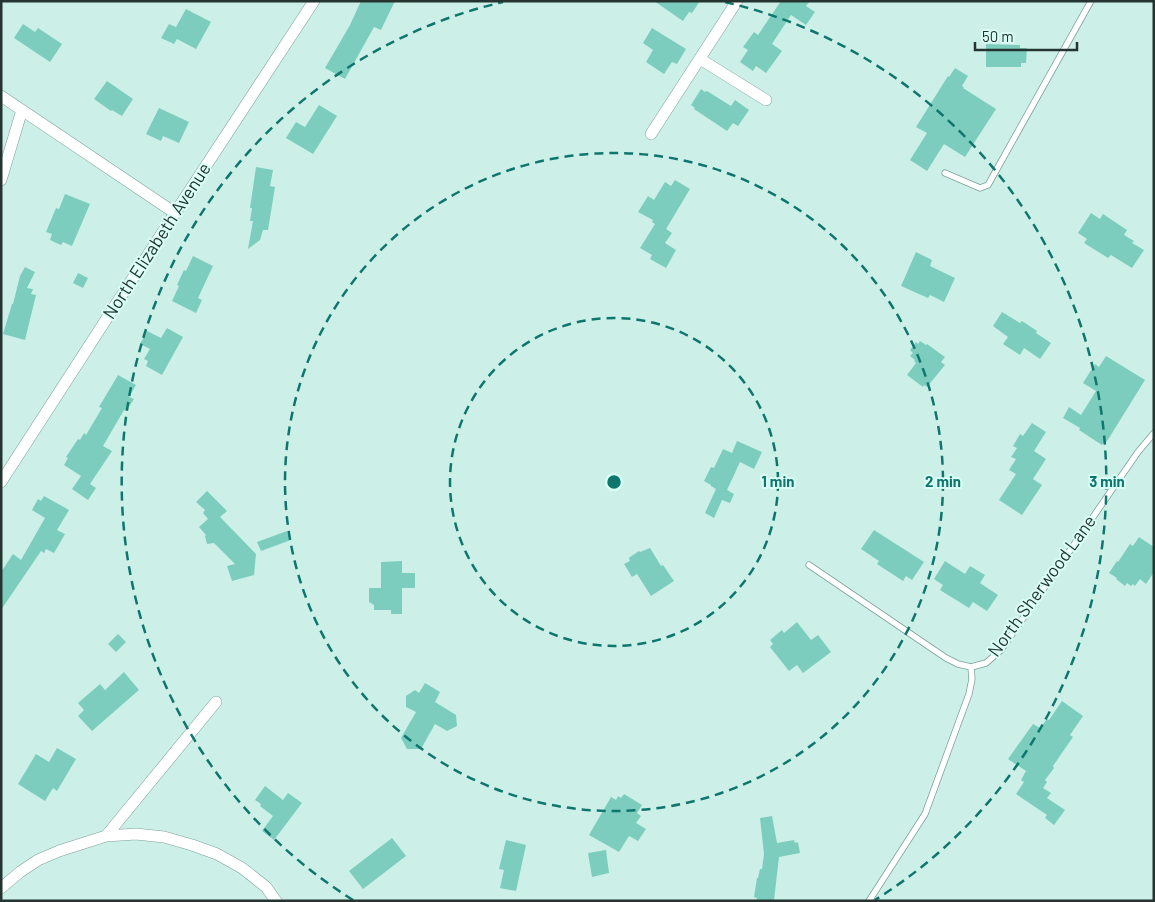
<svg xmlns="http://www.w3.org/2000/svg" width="1155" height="902" font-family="Barlow,sans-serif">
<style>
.building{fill:#7ccdbd}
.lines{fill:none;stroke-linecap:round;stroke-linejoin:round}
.service-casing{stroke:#7da098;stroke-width:7}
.minor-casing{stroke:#7da098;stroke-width:12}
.service{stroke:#fff;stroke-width:5.5}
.minor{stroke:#fff;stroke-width:11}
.ring{fill:none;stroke:#0f766e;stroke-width:2.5;stroke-dasharray:9 6}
.labels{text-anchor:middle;stroke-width:4;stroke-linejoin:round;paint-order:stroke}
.street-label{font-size:18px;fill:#253431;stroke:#d9fef5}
.centre{fill:#0f766e;stroke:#d9fef5;stroke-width:2.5}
.ring-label{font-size:15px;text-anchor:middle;font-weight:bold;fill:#0f766e;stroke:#d9fef5;stroke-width:4;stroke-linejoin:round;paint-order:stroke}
</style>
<rect width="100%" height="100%" fill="#ccf0e8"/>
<path class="building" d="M361,1H395L381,30L374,27L345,79L325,68L350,25Z
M654,1H700L692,13L689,12L683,21Z
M781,1H810L806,6L815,12L806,25L791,15L772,44L782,51L766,73L756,66L753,71L740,62L748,50L743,47L754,32L758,35Z
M186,9L211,22L196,49L177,39L174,44L161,38L169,24L176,27Z
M23,24L35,32L38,28L62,44L50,62L14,38Z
M652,28L686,49L677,64L672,62L664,74L646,62L653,50L643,43Z
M986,44L1020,45V48H1027L1026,63H1021V67H986Z
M955,68L968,76L962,86L964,87L963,88L996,109L965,157L944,144L927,171L910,160L927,133L916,127L948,76L949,77Z
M107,81L133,99L122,116L112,110L111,111L94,99Z
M701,89L705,92L707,91L731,106L735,100L749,110L738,126L733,123L727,131L694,109L695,108L691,105Z
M319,105L337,116L313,154L286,138L296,122L305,127Z
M159,108L189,122L179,143L163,136L161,141L146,134Z
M256,167L273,170L270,186L275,187L268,230H263L260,240L248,249L253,221H250L252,208H250Z
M675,180L690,189L666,229L672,233L665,243L676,250L666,268L650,259L652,255L640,248L655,224L652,222L653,220L638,212L648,196L654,200L665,182L671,186Z
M65,194L90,204L72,246L63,242L61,245L50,240L52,234L46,232L56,208L59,209Z
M1091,213L1100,219L1103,214L1127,230L1124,235L1134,241L1132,243L1144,250L1132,268L1111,255L1108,258L1084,243L1087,239L1078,233Z
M916,252L932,260L930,266L955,278L944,302L930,295L928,298L901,286Z
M193,256L213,266L198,298L202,300L196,313L172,301L179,286L177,285L184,270L186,271Z
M25,267L35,272L27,288L33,289L31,294L36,295L25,340L3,334L12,304H13L20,276Z
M78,273L88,278L83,288L73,283Z
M1002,312L1020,323L1022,321L1037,331L1036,333L1051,343L1040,359L1024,348L1020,355L1003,344L1008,337L993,326Z
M167,328L183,337L162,375L146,366L148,361L144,359L150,349L140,344L147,331L161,338Z
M920,341L926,345L927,344L945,357L941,362L945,365L927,387L924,385L923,387L907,375L916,363L914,361L915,360L910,356L913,353L910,350L916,342L918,344Z
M1106,356L1145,380L1109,438L1105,444L1103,443L1102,445L1079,430L1080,428L1063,418L1069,407L1081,415L1096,391L1083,383L1095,364L1099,367Z
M118,375L136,385L129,397L134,399L126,411L124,410L103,446L112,451L90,484L96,488L88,500L72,489L81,476L64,465L68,458L66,457L78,439L80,440L84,433L86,435L102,408L99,407Z
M1032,423L1046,432L1034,451L1046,459L1033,479L1042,485L1022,515L999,500L1016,474L1009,470L1016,459L1011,457L1017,448L1013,446L1020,434L1023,436Z
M737,441L762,452L754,469L740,462L727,490L734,494L730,503L722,500L714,518L705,513L716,489L711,486V485L704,481L711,467L714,468L723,449L732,453Z
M207,491L227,511L220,517L256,554L254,575L232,581L227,566L235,564L214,543L207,544L205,536L206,535L199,527L208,519L203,513L205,510L196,502Z
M44,496L69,510L57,530L65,534L54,553L46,549L44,553L41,551L1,610V572L13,554L21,560L45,518L32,510L38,499L41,501Z
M874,530L924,562L912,580L906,576L903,581L877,564L879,561L861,549Z
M287,531L291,540L261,551L257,542Z
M1139,537L1154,547V572L1146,584L1140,579L1135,586L1133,584L1131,586L1127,583L1125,586L1116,579L1117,578L1109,573L1117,561L1118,562L1130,544L1133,546Z
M650,548L661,566L663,565L674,581L651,596L637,574L632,577L624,564L630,561L629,558L630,557L639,551L640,552Z
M402,561V573H415V588H402V614H391V610H374V605L369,602V588H381V562Z
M945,561L965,574L970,566L985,575L980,583L998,595L987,611L973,602L969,608L940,590L943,585L934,579Z
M797,622L811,640L818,635L831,652L803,673L797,665L789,671L770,647L773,644L770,640L782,630L784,633Z
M118,634L126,642L116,652L108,644Z
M124,672L139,690L92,731L78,716L84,710L78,703L100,684L105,690Z
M425,683L440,692L435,702L456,715L457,726L447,731L435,724L421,749H407L401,738L416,712L406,707V696L415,690L419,693Z
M1062,701L1083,716L1070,735L1073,737L1053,766L1054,768L1045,780L1047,782L1043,788L1051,793L1047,798L1065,810L1054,825L1045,818L1047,815L1016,794L1024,782L1021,780L1026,771L1008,759L1033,724L1040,728L1047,719L1049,720Z
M57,748L76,759L57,791L53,788L45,801L18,784L36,754L49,762Z
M265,786L283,800L288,793L302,803L274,840L262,831L273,816L260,806L261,804L255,800Z
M624,794L642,805L637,813L641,816L636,823L646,829L638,841L629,836L619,852L589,835L611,797L616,800L618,796L621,798Z
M772,816L777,843L794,840L795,843L798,842L800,853L779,857L774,900L757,901V898L754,897L757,878H758L760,869H762L764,854L760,818Z
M392,838L406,856L363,889L349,871Z
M506,840L526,845L516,891L500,888L504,870L499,869Z
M606,850L609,873L592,877L588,853Z"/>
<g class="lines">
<g class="service-casing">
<path id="service" d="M945,173L980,188L988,185L1091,1
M809,565L946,658L958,664L971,667
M869,901L925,814L969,694L972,679L971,667L986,663L1001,650L1138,452L1154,433"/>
</g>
<g class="minor-casing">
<path id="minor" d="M700,59L766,100
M1,96L175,213
M651,134L737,1
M1,180L22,110
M1,482L175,213L314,1
M106,836L216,702
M1,888L20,872L38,860L59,851L106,836L136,834L164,837L192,845L217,854L242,868L266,887L276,901"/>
</g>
<use href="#service" class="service"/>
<use href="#minor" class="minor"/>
</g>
<g class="ring">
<circle cx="614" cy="482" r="164"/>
<circle cx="614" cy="482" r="329"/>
<path d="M353 900A493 493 0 0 1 503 2M725 2A493 493 0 0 1 875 900"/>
</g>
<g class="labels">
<g class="street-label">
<text transform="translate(157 241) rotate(-57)" y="6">North Elizabeth Avenue</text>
<text transform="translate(1042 586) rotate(-54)" y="6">North Sherwood Lane</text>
</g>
</g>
<circle cx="614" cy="482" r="8" class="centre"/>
<g class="ring-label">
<text x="778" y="487">1 min</text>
<text x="943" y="487">2 min</text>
<text x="1107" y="487">3 min</text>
</g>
<rect width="1155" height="902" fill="none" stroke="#253431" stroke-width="5"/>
<path d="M975 42v8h102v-8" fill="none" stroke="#253431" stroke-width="2.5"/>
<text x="982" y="42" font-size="15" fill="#253431" stroke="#d9fef5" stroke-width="4" paint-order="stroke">50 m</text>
</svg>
